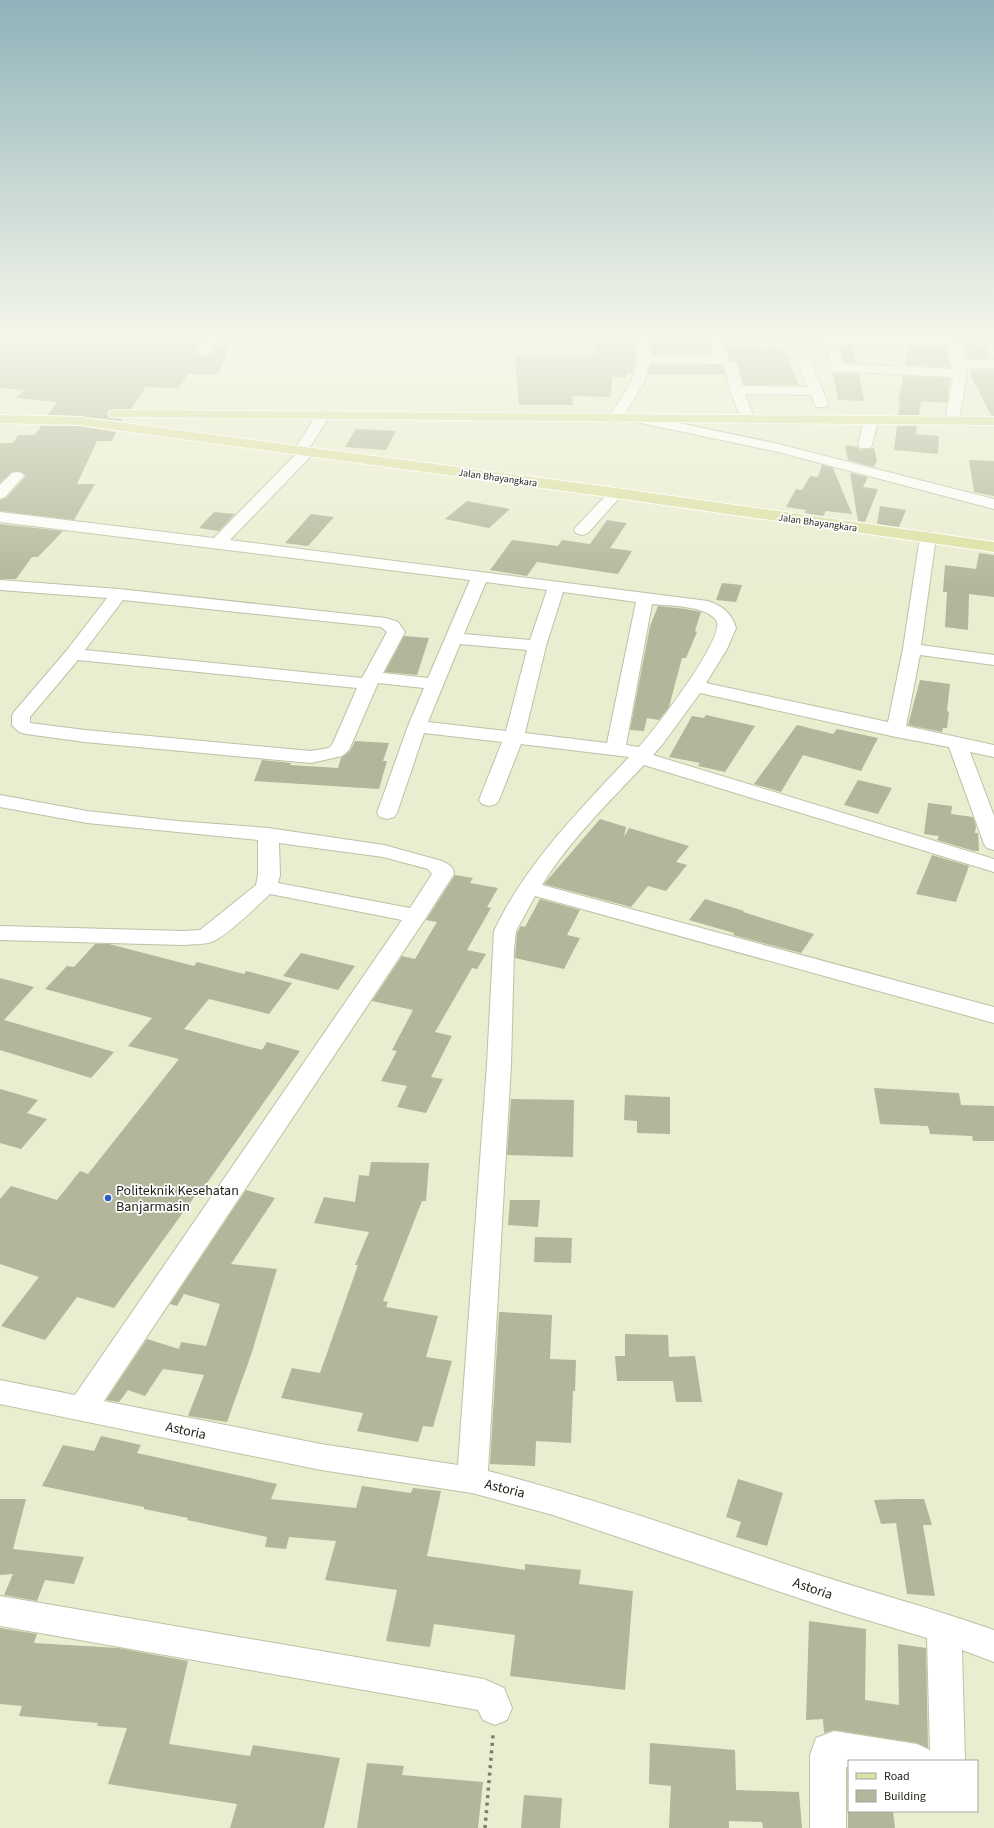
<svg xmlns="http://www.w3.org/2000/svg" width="994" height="1828" font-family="'Source Sans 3',sans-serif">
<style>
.building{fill:#b3b69a}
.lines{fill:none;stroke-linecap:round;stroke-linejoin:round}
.minor-casing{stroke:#bec1a5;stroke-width:2}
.major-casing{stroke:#fff;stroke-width:2}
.path{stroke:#7b7d6a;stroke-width:3.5;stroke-dasharray:3 4.5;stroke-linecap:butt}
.minor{fill:#fff;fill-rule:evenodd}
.major{fill:#dce0a1;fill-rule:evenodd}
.poi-dot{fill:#295cca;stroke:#fff;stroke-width:1.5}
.labels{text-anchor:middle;stroke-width:3.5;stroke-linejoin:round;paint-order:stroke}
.far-street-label{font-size:10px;fill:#1c1d13;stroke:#fff}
.near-poi-label{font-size:14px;fill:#1c1d13;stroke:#fff;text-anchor:start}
.near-street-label{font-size:14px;fill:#1c1d13;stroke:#fff}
</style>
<rect width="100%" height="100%" fill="#eaedd0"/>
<path class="building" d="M0,335H47L44,338L134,340L141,335L210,336L198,348L197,351L199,356L210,355L226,338H233L218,374H188L178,388L146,387L131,409L109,410L107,413L109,418L122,419L121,421L79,416L48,415L57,402L15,398L25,390L0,388Z
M648,335H708L712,354H652Z
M594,338H634L635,361L632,373H626V378L612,377L611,397L572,396L573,405H519L515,355H595Z
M963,344L987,345L991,357L994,358H967Z
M839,345H853L856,363H844Z
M908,346L945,347L950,367L905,365Z
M726,347L783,348L799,385H744L737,362L729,360Z
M651,365H723L725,374H648Z
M970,370H994V416L991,415L972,378Z
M833,373L859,374L864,401L838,400Z
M903,376L950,378L947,403L921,401L919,415H898L900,402H898Z
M41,426H79L116,432L112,441H97L77,484H95L74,520L0,511V500L6,498L26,476L22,472H12L0,483V443H13L18,435H35Z
M897,426H917L916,434L939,436L938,454L894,450Z
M356,429L381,430L396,431L386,450L345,447Z
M845,445L857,447L860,450L874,448L877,460L874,467L848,460Z
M969,460L994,461V496L974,492Z
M822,465L833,468L852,514L826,511L823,516L805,513L806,510L786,507L796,489L802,490L810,476L818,477Z
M850,473L868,477L863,487L878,489L865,522L858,521Z
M467,501L510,509L489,528L445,519Z
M880,506L906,510L899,527L877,524Z
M214,512L235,514L219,531L199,528Z
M311,514L334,517L308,546L285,543Z
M607,520L627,523L610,548L632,551L618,574L537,562L527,576L490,570L512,540L558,546L562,540L590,544Z
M0,524L63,531L38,557H32L16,579H0Z
M979,553L994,555V597L969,594L968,630L945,627L947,592H943L945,565L976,569Z
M722,583L742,585L736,602L716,600Z
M658,606L686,609L701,612L695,631L697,632L686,658H682L669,707L659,720L647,718L644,731L630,730L650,626Z
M404,636L429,638L417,675L385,672Z
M920,680L950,684L947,711L949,712L947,728H943L942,732L908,725Z
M706,715L755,726L725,772L698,766L700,763L669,757L692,716L704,718Z
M797,725L833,734L837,729L878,738L861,771L803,755L781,792L754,784Z
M355,741L389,743L383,761H387L379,789L254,781L262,760L291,763L290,765L338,768L341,758L350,751Z
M858,780L892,788L878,814L844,805Z
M928,803L952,806L951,814L973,817L976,826L975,833H978L979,851H974L937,840L939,836L924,834Z
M600,819L626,827L624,837L629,828L689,846L676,862L687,865L666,891L648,886L631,907L544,884Z
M932,855L969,866L956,902L916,894Z
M455,875L473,878L470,883L498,888L487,907L491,908L467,950L486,954L477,969L472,968L435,1032L452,1036L431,1077L443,1079L426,1113L397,1107L407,1086L381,1081L397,1051L392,1050L413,1010L372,1001L402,956L415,959L437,922L426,920Z
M540,899L580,910L567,935L580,938L564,969L515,958L517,933L521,926L525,927Z
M705,899L744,911L743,912L814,934L801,953L733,935L734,933L689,920Z
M95,944H109L194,966L197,962L244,974L246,971L292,983L269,1014L209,999L184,1029L262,1050L267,1042L300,1051L202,1190L200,1189L114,1308L77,1297L45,1340L1,1326L39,1277L0,1264V1199L11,1186L57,1200L80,1171L88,1174L179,1059L128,1046L152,1018L45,989L67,966L74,967Z
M301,953L355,966L338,990L283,976Z
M0,978L34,987L4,1020L114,1052L91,1078L0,1050Z
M874,1088L959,1093L961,1105L994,1106V1141H973L972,1136L930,1134L928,1126L880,1124Z
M0,1089L38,1100L27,1113L47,1119L21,1149L0,1143Z
M625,1095L670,1097V1134L637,1133V1121L624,1120Z
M511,1099L574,1100L573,1157L507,1155Z
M371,1162L429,1163L426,1201H422L383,1301L388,1302L386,1307L438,1316L426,1357L452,1361L433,1427L423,1426L418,1442L357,1431L363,1413L281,1398L292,1368L320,1373L358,1265H355L369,1232L314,1223L324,1197L355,1202L359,1175L369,1176Z
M246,1190L275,1198L231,1264L277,1269L252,1352L227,1422L188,1416L204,1375L163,1369L145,1396L128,1390L119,1402L106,1400L147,1339L179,1349L181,1342L206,1346L220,1304L184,1294L177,1306L170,1304Z
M510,1200H540L538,1227L508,1225Z
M535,1237L572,1238L571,1263L534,1262Z
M499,1312L552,1315L550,1359L576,1360L575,1391H573L571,1443L536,1441L535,1466L490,1464Z
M625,1334L668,1335L669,1357L695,1356L702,1402H676L673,1381H617L615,1356H625Z
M101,1436L141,1445L137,1453L277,1484L271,1499L356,1508L362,1486L411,1493L413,1488L441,1491L427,1556L525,1570V1564L581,1570L579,1584L633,1591L625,1690L510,1676L515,1635L434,1624L430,1647L386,1641L397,1590L325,1580L336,1541L289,1537L286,1549L265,1547L267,1537L187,1520L188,1518L144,1509V1507L42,1486L63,1445L94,1451Z
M738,1479L783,1493L767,1546L736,1537L741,1522L726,1517Z
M0,1499H26L13,1549L84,1557L74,1584L45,1580L37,1601L4,1595L13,1574L0,1575Z
M898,1499H924L932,1525H923L935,1596L907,1594L896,1523L881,1524L874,1500Z
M809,1621L866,1629L865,1700L899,1705L898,1644L926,1648L928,1748L917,1743L834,1730L824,1733L823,1719L806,1720Z
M0,1628L37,1634L34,1643L118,1648L188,1661L169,1744L250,1756L253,1745L340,1758L324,1828H230L237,1804L108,1784L127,1728L97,1726L98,1723L19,1716L22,1706L0,1704Z
M650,1743L735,1750L736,1790L799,1792L802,1828H763L762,1822L729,1821V1828H669L671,1786L649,1784Z
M367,1763L404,1766L402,1775L483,1782L478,1828H357Z
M524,1795L562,1798L560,1828H521Z
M848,1811H893L895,1828H848Z"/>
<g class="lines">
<g class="minor-casing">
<path id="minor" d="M214,335H227L209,354H199L198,351L199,348Z
M635,335H647L651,355L714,356L709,335H806L804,338L800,339L723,340L728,359L725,363L720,364L650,363L644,383L619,422H609L607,419C629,387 641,376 635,335Z
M821,335L944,338L943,335H994V340L957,339L963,360H994V368H965L967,373L959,421L957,424H947L945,421L953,377L832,371L824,339ZM837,343L946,346L952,369L843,364Z
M805,360L810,361L812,364L828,404L826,407H816L811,395L745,394L755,420L753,423H743L730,390L724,365L726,362H736L743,386L807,387L798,364L800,361Z
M323,411L328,412L330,415L310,447L315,451L313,454L230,540L708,601C722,606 732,613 736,628L727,649L706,683L888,722L903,649L920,537L922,534L928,532L934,534L936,537L921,645L994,655V665L920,655L906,726L994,745V757L970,752L994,816V850L987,848L984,844L949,747L896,737L700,693L662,745L653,755L994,859V872L644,765C608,803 570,840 542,885L994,1007V1023L535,896L516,931L514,949L511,1064L488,1471C593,1498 695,1534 797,1568C863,1590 929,1607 994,1630V1662L962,1650L965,1761H849V1768L846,1767V1828H810V1755L816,1738L834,1731L917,1744L930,1750L927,1638L837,1611L553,1515L472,1493L321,1470L0,1404V1380L75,1395L402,920L270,894C256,907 230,933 214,941C205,945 193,944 183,945L0,940V926L183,931L200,930L256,885L258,875V840L87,823L0,807V795L87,811L177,821L268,828L384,845L442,861C448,864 454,867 454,874L427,916L104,1401L321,1444L458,1465L487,1064L494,931C526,863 579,811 629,757L521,744L499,800L496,804L489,806L482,804L479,800L502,742L424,733L397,813L394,817L387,819L380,817L377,813L408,726L424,688L378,683L349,750L342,756L311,763L85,742L26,734L19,732L12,725V716L14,712L67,650L107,598L0,590V580L119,589L386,618L398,622L405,632L383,673L428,678L470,580L0,522V512L214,538L297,453L294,450L318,412ZM486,582L547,590L530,640L464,634ZM563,592L636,602L607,743L525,733L546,646ZM123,600L381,627L387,632L362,678L85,650ZM652,604C670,606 704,605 716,620C728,635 653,732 639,747L626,745ZM460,644L527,650L506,731L428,722ZM78,660L357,688L333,743L329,748L311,751L85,730L30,723V717ZM279,843L383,857L428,869L432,874L410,908L278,883L280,875Z
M641,415L774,443L994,499V509L774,451L636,422L634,419L636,416Z
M871,416L876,417L878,420L872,445L870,448H860L858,445L864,420L866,417Z
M17,472L22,473L24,476L5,497L0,499V485L12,473Z
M616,488L621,490L624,493L621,496L588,533L582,535L576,533L574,530L576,527L611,490Z
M0,1596L484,1679L504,1688L512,1708L507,1720L495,1725L483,1720L478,1710L0,1626Z"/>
</g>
<g class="major-casing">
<path id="major" d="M115,410L994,417V425L110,417L108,414L110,411Z
M0,415L79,417L616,488L994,542V552L616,498L79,425L0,423Z"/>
</g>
<path class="path" d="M485,1828L493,1735"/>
<use href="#minor" class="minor"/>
<use href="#major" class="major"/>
</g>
<linearGradient id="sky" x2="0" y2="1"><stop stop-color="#8fb2ba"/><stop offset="0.57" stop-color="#f6f7ea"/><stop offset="1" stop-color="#f6f7ea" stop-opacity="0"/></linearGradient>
<rect width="994" height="590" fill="url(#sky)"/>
<circle class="poi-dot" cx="108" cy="1198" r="4"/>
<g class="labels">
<g class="far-street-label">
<text transform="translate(498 477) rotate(8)" y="4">Jalan Bhayangkara</text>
<text transform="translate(818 522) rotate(8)" y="4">Jalan Bhayangkara</text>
</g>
<g class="near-poi-label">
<text x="116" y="1195">Politeknik Kesehatan<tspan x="116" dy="16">Banjarmasin</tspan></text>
</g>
<g class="near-street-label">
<text transform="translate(186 1430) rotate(12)" y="5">Astoria</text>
<text transform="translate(505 1488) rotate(14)" y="5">Astoria</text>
<text transform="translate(813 1588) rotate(19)" y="5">Astoria</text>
</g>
</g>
<rect x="848" y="1760" width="130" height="52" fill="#ffffff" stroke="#a4a5a1"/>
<rect x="856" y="1773" width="20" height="6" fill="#dce0a1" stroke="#a4a5a1"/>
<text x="884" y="1780" font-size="12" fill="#1c1d13">Road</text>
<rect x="856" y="1790" width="20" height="12" fill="#b3b69a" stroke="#a4a5a1"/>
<text x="884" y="1800" font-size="12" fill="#1c1d13">Building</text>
</svg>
